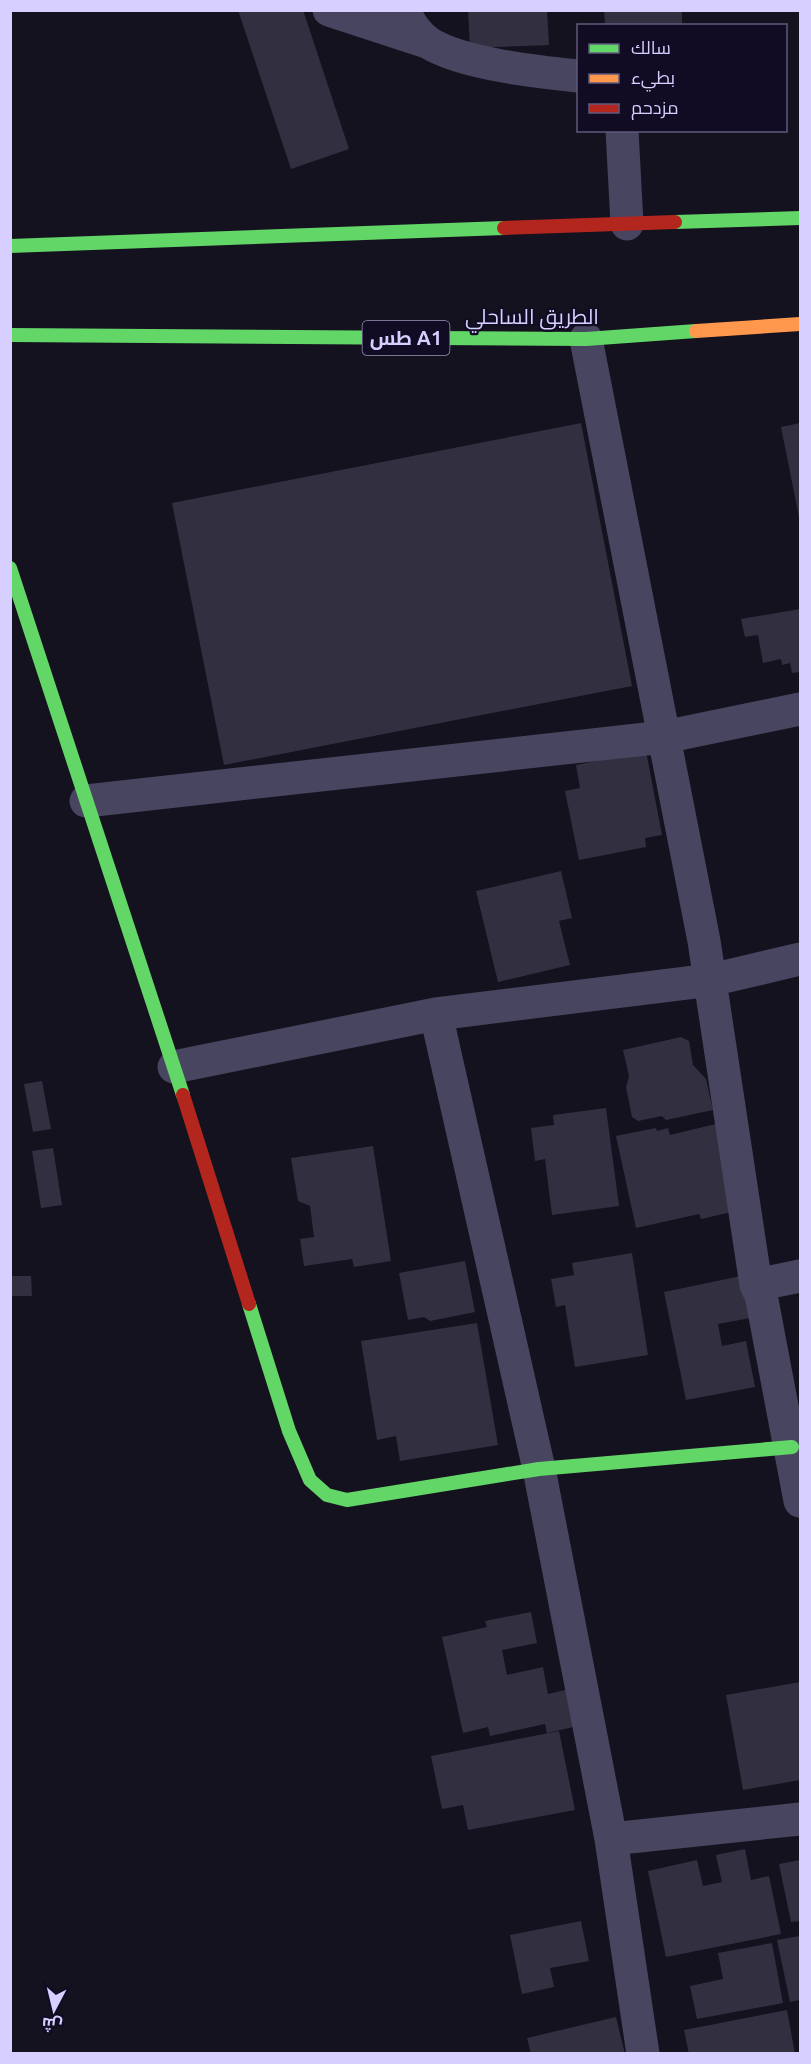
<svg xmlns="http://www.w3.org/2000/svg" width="811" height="2064" font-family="Ubuntu,Cairo,sans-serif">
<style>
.building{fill:#322f41}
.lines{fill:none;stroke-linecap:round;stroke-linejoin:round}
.street{stroke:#47455f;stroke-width:33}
.fast{stroke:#63d668;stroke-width:14}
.slow{stroke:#ff974d;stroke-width:14}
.jam{stroke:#b3261e;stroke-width:14}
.labels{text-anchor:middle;stroke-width:4.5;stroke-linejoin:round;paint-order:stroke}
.shield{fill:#110c24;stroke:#9b94bd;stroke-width:1.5}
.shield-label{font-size:20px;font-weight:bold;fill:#d6cfff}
.street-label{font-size:21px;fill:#d6cfff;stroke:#110c24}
</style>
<rect width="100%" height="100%" fill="#14121e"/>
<path class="building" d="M238,10H303L349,149L291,169Z
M468,10H547L549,45L470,48Z
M604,10H682V25L605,24Z
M581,423L632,686L224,765L172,503Z
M800,423V517H799L781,427Z
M800,609V672L792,673L790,663L782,665L781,659L763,663L758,635L745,637L741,619Z
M646,751L662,835L645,838L646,847L579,860L565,791L580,788L576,765Z
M561,871L572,918L559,921L570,965L498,982L476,891Z
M681,1037L689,1041L693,1065L706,1079L713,1110L666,1120L662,1116L638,1121L632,1117L626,1087L629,1076L623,1050Z
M42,1081L51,1129L33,1132L24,1084Z
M606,1108L619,1206L552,1215L545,1159L535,1161L531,1128L554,1125L553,1115Z
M724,1122L736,1211L701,1219L699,1214L636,1228L616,1136L656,1128L657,1131L668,1128L670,1135Z
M373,1146L391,1261L354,1267L352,1259L304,1266L300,1239L314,1237L310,1206L298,1201L291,1158Z
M53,1148L62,1205L41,1208L32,1151Z
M632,1253L648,1355L575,1367L565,1305L556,1307L551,1279L574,1275L572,1263Z
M465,1261L475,1312L430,1321L424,1317L408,1320L399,1273Z
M10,1276H31L32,1296H10Z
M741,1276L750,1318L718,1324L722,1346L746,1341L755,1387L686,1400L664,1292Z
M477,1323L498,1445L400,1461L396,1436L377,1440L361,1341Z
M531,1612L537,1643L502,1650L507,1675L543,1667L548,1694L570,1689L578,1726L547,1733L545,1724L490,1736L488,1727L463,1733L442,1637L487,1627L485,1621Z
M800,1682V1780L743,1790L726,1695Z
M559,1731L575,1810L468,1830L463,1805L442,1809L431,1756Z
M745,1849L751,1880L769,1876L781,1934L666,1957L648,1871L697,1860L703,1886L722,1882L716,1855Z
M800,1860V1921L791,1922L779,1864Z
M581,1921L589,1961L550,1968L554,1987L522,1994L510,1935Z
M800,1936V2000L790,2002L777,1940Z
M772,1943L783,2003L697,2019L690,1986L723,1979L718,1953Z
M787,2010L795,2054H689L684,2030Z
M616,2017L625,2054H531L527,2038Z"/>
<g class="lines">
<path class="street" d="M329,10L427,42
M405,10C408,23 419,36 429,43C463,64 539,72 578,76
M622,130L627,224
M586,339L704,941L756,1285L761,1295L800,1501
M86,801L664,737L800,709
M436,1014L539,1469L611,1839L643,2054
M174,1067L436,1014L711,980L800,959
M756,1285L800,1276
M611,1839L800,1819"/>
<path class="fast" d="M675,222L800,218
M10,246L504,228
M10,335L586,339L696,331
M10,568L183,1095
M249,1304L289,1431L310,1480L327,1495L347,1500L539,1469L792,1447"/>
<path class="slow" d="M696,331L800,324"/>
<path class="jam" d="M504,228L675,222
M183,1095L249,1304"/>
</g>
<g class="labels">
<rect class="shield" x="362.5" y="321" width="87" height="34" rx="4.5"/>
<g class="shield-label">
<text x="406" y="345">طس A1</text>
</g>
<g class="street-label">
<text x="532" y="324">الطريق الساحلي</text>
</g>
</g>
<rect width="811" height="2064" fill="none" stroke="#d6cfff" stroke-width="24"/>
<rect x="577" y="24" width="210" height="108" fill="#110c24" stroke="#605a7c" stroke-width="1.5"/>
<rect x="589" y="44" width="30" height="9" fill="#63d668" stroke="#605a7c" stroke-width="1.5"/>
<text x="631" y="54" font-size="18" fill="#d6cfff">سالك</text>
<rect x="589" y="74" width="30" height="9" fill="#ff974d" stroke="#605a7c" stroke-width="1.5"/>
<text x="631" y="84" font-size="18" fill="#d6cfff">بطيء</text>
<rect x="589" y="104" width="30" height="9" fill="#b3261e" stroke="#605a7c" stroke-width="1.5"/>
<text x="631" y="114" font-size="18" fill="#d6cfff">مزدحم</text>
<g transform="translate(54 2010) rotate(187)" stroke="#110c24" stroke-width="4.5" paint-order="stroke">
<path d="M0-4.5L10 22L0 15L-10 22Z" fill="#d6cfff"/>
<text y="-9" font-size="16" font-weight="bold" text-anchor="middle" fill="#d6cfff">ش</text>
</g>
</svg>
